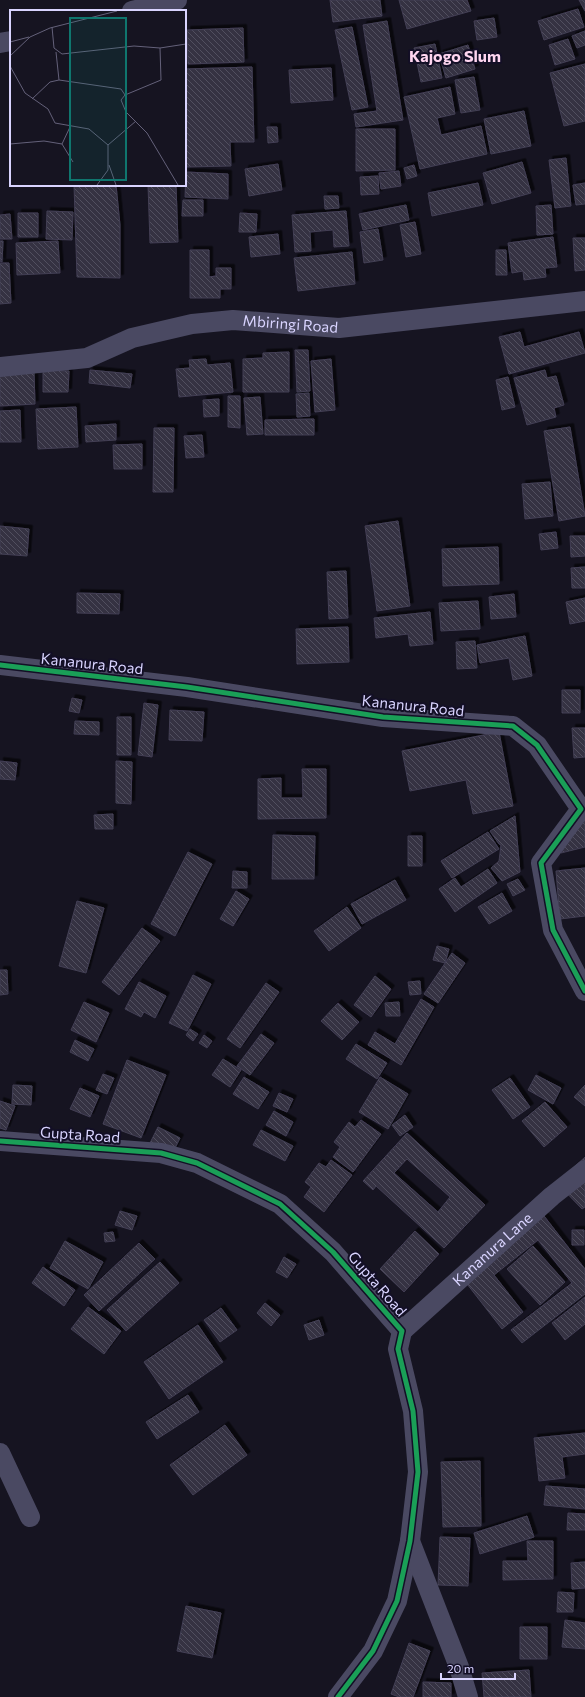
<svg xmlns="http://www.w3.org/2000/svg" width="585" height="1697" font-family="Commissioner,sans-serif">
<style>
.building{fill:url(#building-back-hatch);stroke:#433f54;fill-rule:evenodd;filter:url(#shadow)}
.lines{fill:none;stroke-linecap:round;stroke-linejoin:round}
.street{stroke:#4a4962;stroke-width:20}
.cycleway-casing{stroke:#130f26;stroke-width:8}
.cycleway{stroke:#1a9f57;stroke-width:5}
.labels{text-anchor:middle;stroke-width:4;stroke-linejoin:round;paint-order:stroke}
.street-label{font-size:15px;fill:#d9d4ff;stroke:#130f26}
.neighbourhood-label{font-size:16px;font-weight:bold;fill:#ffd6f0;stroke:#130f26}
.inset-road{fill:none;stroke:#64617a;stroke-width:1}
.view{fill:#0f766e;fill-opacity:0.15;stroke:#0f766e;stroke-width:2}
.inset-edge{fill:none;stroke:#d9d4ff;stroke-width:2}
</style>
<defs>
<pattern id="building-back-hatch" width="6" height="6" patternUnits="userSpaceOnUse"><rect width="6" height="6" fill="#343243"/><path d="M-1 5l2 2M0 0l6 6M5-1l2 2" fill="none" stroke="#514f5f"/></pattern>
<filter id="shadow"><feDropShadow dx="3.5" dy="-3.5" stdDeviation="0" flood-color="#0009"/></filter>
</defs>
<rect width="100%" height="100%" fill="#161421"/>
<path class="building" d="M330,0H380L382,16L333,22Z
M399,0H467L471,11L407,29Z
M579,0H585V11Z
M578,9L584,27L544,40L538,21Z
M494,18L497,37L477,40L474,21Z
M387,21L403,120L356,127L354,114L377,111L363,25Z
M352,27L368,107L352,110L335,30Z
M243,28L244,62L188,64L187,30Z
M585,31V45L577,48L572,36Z
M568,39L575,59L555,65L549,45Z
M435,44L442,78L421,82L414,48Z
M468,45L475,69L446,78L439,54Z
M585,64V121L564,126L550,73Z
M252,67L254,142H230L231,166L186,167L185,69Z
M331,68L333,100L291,103L289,70Z
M474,77L480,110L461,113L455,80Z
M450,87L455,114L437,118L441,135L481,126L487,154L420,169L404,97Z
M524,111L531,146L491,154L484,119Z
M267,127H277L278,142L268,143Z
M356,129H395V170L356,171Z
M566,158L571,206L555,208L549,160Z
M522,162L531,193L492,204L483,173Z
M278,164L282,190L249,196L245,169Z
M414,165L417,176L407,179L404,168Z
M399,171L401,186L381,189L379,173Z
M186,172L228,174V199L185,197Z
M378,176L379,194L361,195L360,177Z
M478,183L483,205L432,216L428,193Z
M585,183V204L576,205L573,185Z
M74,185H116L120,225V278L77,277Z
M148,185H176L178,242L150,243Z
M324,196H338L339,208L325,209Z
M183,200H203V216H182Z
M406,205L409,220L363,230L359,214Z
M551,205L553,234L537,235L536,206Z
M47,211L73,212L72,240L46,239Z
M346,211L349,246L334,247L333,230L310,232L311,251L295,252L292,215Z
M18,213H38V237H18Z
M240,213L257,214L256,232H239Z
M10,214L12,239H0V215Z
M415,222L421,254L406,257L400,225Z
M378,229L383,260L364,263L360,232Z
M278,234L280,254L251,257L249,237Z
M553,237L557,267L545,268L546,277L524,280L523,271L512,273L508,243Z
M573,238H585V270L575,271Z
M0,241H3L2,262L0,261Z
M58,241L60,273L17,275L16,243Z
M190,250H209V277L216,276V268H231V289H220V298H190Z
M496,250H506L507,275H496Z
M352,252L355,284L298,291L294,258Z
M0,263H9L11,303L0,304Z
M520,332L524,347L579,332L585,353L509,374L499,337Z
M295,350H308L310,391L297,392Z
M289,352V392H243V359L263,358V353Z
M206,359L207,365L230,363L233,392L179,397L176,369L190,368L189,360Z
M331,359L335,410L315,412L311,361Z
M43,370L69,371L68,392H43Z
M90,370L132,374L130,388L89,383Z
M545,370L547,378L556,376L564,405L554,408L556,417L527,425L514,378Z
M34,372L35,404L0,406V376Z
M508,377L515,407L502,410L496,380Z
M309,393L310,416L297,417L296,394Z
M228,396H240V428L228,427Z
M260,397L263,434L247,435L244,398Z
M219,399V416L204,417L203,400Z
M76,407L78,447L38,449L36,409Z
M20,410L21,442H0V411Z
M314,419V435H265V420Z
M116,424V440L86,442L85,426Z
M570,427L585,516L559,521L544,431Z
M154,428H174L173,492H153Z
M202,435L204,457L186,458L184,436Z
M142,444V469H114L113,445Z
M550,482L553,516L525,519L522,484Z
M398,521L410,606L377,611L365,526Z
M0,526L29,529L27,556L0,554Z
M556,532L558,548L541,550L539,534Z
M570,536H585V556L571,557Z
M498,547L499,584L443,586L442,549Z
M585,567V588H572L571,568Z
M346,571L348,618L329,619L327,572Z
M77,593L120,594L119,614L77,613Z
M514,594L516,617L491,619L489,597Z
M585,598V621L570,624L566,602Z
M478,601L480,629L441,631L439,603Z
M430,612L433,644L410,646L408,634L376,638L374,618Z
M348,627L349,662L297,664L296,629Z
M525,636L532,676L513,680L509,658L480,663L477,645Z
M475,641L477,668L457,669L456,642Z
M562,690H580V713H562Z
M72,698L82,700L79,713L69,711Z
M144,703L158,705L152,757L138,755Z
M170,710L204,712L202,741L169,740Z
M117,717H131V755H117Z
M75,721L99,722V735L74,734Z
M572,728H585V757L574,758Z
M499,732L513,806L473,814L466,780L410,791L402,751Z
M0,761L17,763L15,780L0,779Z
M116,761L132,762L131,804L116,803Z
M302,769H326V818L258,819V779L281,778V798H303Z
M113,814V829H95L94,815Z
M515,816L520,872L502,881L491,868L499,861L501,845L499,844L490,831Z
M585,818V847L561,853L580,820Z
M488,832L499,849L452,878L441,861Z
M273,835L315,836L314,879H272Z
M408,836H422V866H408Z
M188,852L212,864L175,936L151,924Z
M585,868V916L560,919L556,871Z
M488,869L497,883L455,912L439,889L455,878L461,887Z
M233,871L247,872V888H232Z
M518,879L525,890L513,896L507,884Z
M395,880L406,900L362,924L351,904Z
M236,891L249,899L233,926L220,919Z
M502,893L512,911L489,924L478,907Z
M77,901L104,908L86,973L59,966Z
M347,907L361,928L329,951L314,931Z
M142,928L160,941L119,995L102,982Z
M437,946L449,949L445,963L433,960Z
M452,953L465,963L438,1003L424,994Z
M0,970H7L8,994L0,995Z
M193,975L211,984L187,1031L169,1023Z
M375,976L391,989L371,1017L354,1005Z
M420,981L421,994L410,995L408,982Z
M139,982L166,996L155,1018L144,1012L141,1017L125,1009Z
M266,983L279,992L240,1048L227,1039Z
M421,999L434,1007L401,1065L368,1045L375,1032L395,1044Z
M84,1002L109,1013L96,1042L71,1030Z
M399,1002L400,1016H386L385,1003Z
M338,1003L359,1022L342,1040L321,1021Z
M190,1029L198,1034L193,1041L186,1035Z
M261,1034L274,1043L250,1075L237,1066Z
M204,1035L212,1041L207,1048L199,1043Z
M75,1040L94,1049L88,1061L70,1052Z
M356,1044L387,1063L377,1079L346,1059Z
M223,1059L241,1070L230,1087L212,1075Z
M127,1060L166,1075L141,1138L103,1124Z
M103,1074L114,1078L107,1094L96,1090Z
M536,1075L561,1088L553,1104L528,1090Z
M244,1077L269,1092L258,1109L233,1094Z
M380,1077L408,1094L388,1129L359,1112Z
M510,1078L530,1107L513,1119L492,1090Z
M13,1085L32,1086L31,1105L12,1104Z
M585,1085V1106L574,1097Z
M80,1088L99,1096L90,1117L70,1109Z
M279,1093L293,1099L287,1112L273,1106Z
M0,1101L15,1106L6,1130L0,1128Z
M545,1102L567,1127L544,1147L522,1121Z
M274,1111L293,1122L286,1136L266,1125Z
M405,1115L413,1127L400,1136L392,1125Z
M361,1120L381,1134L353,1172L333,1157L340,1147L334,1142L349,1122L355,1127Z
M158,1127L180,1138L172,1154L150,1143Z
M261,1130L293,1146L285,1161L253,1145Z
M407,1133L485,1205L444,1248L376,1186L373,1190L363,1181ZM407,1159L450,1197L438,1212L394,1173Z
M585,1157V1207L582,1209L557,1183Z
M331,1160L352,1175L324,1212L304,1197L311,1187L305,1182L319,1163L326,1167Z
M120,1211L137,1216L132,1230L115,1225Z
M541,1212L585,1269V1294L522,1343L511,1330L572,1283L538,1240L494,1275L523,1312L502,1329L460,1275Z
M572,1230H584V1245H572Z
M415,1231L439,1254L404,1292L380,1269Z
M113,1232L115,1241L105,1242L104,1233Z
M65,1241L103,1262L88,1289L50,1268Z
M139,1243L155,1259L99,1311L84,1295Z
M533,1246L565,1282L540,1305L507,1269Z
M284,1257L296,1264L287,1278L276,1272Z
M160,1262L179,1283L126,1331L107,1310Z
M43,1267L75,1290L64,1306L32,1283Z
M585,1297V1324L565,1340L552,1323Z
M265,1303L280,1315L271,1326L257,1313Z
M88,1307L121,1331L104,1354L71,1329Z
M221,1308L237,1330L220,1342L204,1320Z
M319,1320L324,1335L309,1340L304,1325Z
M198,1325L223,1362L169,1399L144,1362Z
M188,1395L199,1412L157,1439L146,1422Z
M225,1425L247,1455L193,1495L170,1465Z
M585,1433V1454L562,1457L565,1478L539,1481L534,1438Z
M480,1461L481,1526L443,1527L441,1462Z
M546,1486L585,1489V1509L544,1505Z
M568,1513L585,1514V1530H567Z
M527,1516L534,1537L480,1554L474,1533Z
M440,1537L470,1538L468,1586L438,1585Z
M527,1541H553V1579L503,1580V1561H528Z
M585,1562V1588L572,1589L571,1563Z
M558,1592L574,1593L573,1612H557Z
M186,1606L221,1613L212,1658L177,1651Z
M565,1620L585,1623V1649L562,1647Z
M520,1627H547V1659H520Z
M409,1643L430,1651L413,1697H399L391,1694Z
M529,1670L531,1697H484L482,1673Z
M423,1682L451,1683V1697H423Z"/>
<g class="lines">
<g class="street">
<path d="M132,11L177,0"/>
<path d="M0,43L11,41"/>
<path id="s1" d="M0,367L87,358L132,338L192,324L233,320L339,328L585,301"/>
<path d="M0,665L187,687L383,717L513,726L537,745L581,809L541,863L553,930L585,991"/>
<path d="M0,1141L161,1153L197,1163L280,1204L333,1252L402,1331L398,1349L413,1411L418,1472L410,1541L397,1601L373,1651L338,1697"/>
<path id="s2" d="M402,1331L552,1196L585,1170"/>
<path d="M0,1453L30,1517"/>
<path d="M410,1541L459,1667L468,1697"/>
</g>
<g class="cycleway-casing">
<path id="cycleway" d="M0,665L187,687L383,717L513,726L537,745L581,809L541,863L553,930L585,991
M0,1141L161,1153L197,1163L280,1204L333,1252L402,1331L398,1349L413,1411L418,1472L410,1541L397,1601L373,1651L338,1697"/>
</g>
<use href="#cycleway" class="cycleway"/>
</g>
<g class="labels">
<g class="street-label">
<text dy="5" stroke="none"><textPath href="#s1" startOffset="297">Mbiringi Road</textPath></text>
<text transform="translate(92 664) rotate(6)" y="5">Kananura Road</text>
<text transform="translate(413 706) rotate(6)" y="5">Kananura Road</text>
<text transform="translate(80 1135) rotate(4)" y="5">Gupta Road</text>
<text dy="5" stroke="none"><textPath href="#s2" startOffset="122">Kananura Lane</textPath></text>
<text transform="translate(377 1284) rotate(49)" y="5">Gupta Road</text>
</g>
<g class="neighbourhood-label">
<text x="455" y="62">Kajogo Slum</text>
</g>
</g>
<g transform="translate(10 10)">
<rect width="176" height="176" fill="#161421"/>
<path class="inset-road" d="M42,17L44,38L52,44L124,36L150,38L176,34M0,32L19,27M46,42L49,70L111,79L115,85L111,90L116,102L137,123L168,175M0,46L20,27L40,18L107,1M0,56L15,83L38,99L45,113L79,119L98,135V160L87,175M115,85L151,70L150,38M22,89L40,72L49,70M0,134L34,131L52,134L63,152M52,134L60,117M98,135L126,111M99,155L106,175"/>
<path class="view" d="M60,8H116V170H60Z"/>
<rect width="176" height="176" class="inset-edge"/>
</g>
<path d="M441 1673v6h74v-6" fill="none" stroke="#d9d4ff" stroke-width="2"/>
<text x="447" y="1673" font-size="12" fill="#d9d4ff" stroke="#130f26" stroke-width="3" paint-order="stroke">20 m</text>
</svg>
